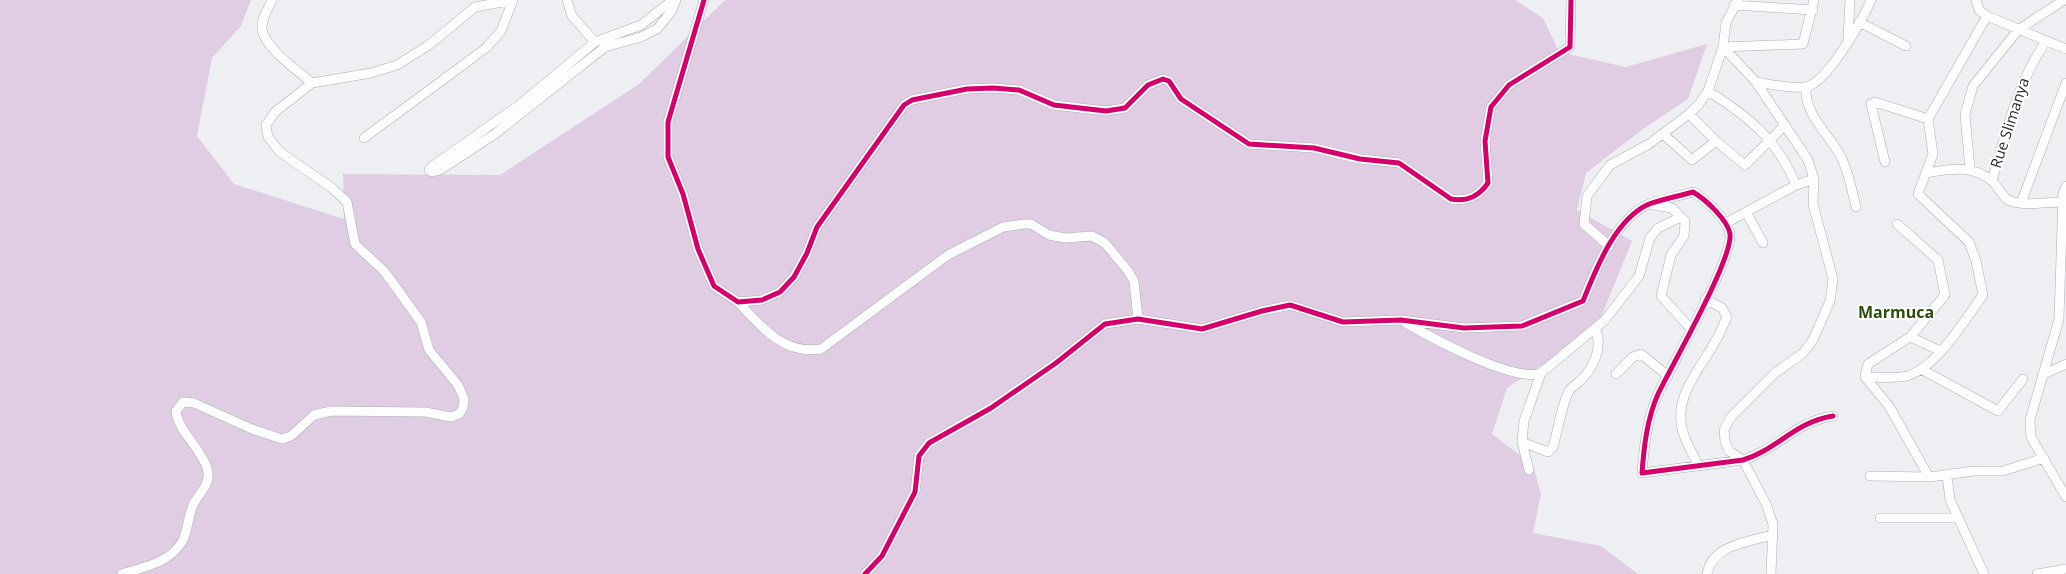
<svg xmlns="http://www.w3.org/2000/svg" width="2066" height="574" font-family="'Open Sans',sans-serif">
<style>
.green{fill:#e0cde4}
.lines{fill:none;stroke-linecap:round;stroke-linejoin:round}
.minor-casing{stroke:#adaeb0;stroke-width:10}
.minor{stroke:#fcfdfd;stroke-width:9}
.cycleway-casing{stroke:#fff;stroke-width:8}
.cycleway{stroke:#d6006c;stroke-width:5}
.labels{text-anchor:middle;stroke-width:4;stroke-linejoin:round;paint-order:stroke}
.street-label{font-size:15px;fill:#2c2d2f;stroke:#fff}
.neighbourhood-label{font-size:16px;font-weight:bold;fill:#2b4c09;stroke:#fff}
</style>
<rect width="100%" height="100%" fill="#eeeff3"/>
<path class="green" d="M0,0H251L241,26L212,58L197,136L234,184L344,219L343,174L500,175L639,84L725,0H1515L1543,18L1559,52L1626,67L1707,44L1688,99L1643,129L1586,173L1577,210L1632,241L1596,330L1507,388L1492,434L1533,465L1541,494L1533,533L1601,546L1638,574H0Z"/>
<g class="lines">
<g class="minor-casing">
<path id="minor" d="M272,0C268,9 261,19 262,29C264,47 299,72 312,83
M567,0L572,16L595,42
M673,0L641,25L595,42L518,106L434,165L429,170L432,172L440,170L495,134L605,47L641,37L657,29L671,12L676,0
M704,0L668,122V157L683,194L698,249L714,286L738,302L762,300L780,292L794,277L807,253L817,227L904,105L912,100L967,89L993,88L1019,90L1054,105L1106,111L1125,108L1148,85L1163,79L1169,81L1181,99L1249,144L1314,148L1360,159L1399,163L1451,199C1468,202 1479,196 1488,183L1485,141L1491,107L1509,85L1570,47L1571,0
M1976,0L1979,10L1987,16L2066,49
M1734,5L1813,10
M1859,22L1906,46
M1848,40L1850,0
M1723,47L1756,82L1808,160L1814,179L1813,204L1833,279L1830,301L1813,340L1803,353L1775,373L1731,417L1724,430L1725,441L1729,451L1743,460L1766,504L1773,524L1771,574
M1723,47L1803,44L1814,0
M1756,82C1771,84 1790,89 1805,87C1826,85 1863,19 1871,0
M1806,87C1804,116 1830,134 1842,159C1849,174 1852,191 1856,207
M1708,91C1749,117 1777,139 1796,185
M1689,114L1716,141L1745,165L1785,125
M1663,134L1692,160L1716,141
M364,138L486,48L501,31L513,0
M1885,162L1871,104L1875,102L1928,119
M1970,169L1965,114L1973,86L2018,30L2064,0
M1926,173C1949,169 1973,164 1993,182C1998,187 2002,196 2008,200C2023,207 2046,202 2063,202
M1992,181C2006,132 2017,84 2046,41
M2066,186L2063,194L2059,319L2030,420L2031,437L2066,497
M2021,203L2066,83
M1653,205L1672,208L1685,221L1684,236L1671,255L1661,296L1690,328
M1746,212L1763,243
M1726,223L1796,185L1814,179
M1897,224L1938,260L1945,295L1910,337
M1609,246L1584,224L1587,196L1610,165L1649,144L1689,114L1699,104L1708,91L1723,47L1726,23L1738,0
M738,302C761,327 784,355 821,349L948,255L1003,227L1024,224H1031L1049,235L1065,238L1092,236L1105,243L1128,271L1134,281L1138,319
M1406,323C1432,338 1514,383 1541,373L1605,320L1639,276L1650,238L1658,228L1681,217
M1921,369L1998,411L2023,379
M1616,374L1633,357L1641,354L1668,376
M2042,375L2066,364
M1865,377C1878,377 1895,379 1907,376C1938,367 1965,319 1983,295L1976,261L1969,242L1918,194L1933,154L1928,119L1987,16
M1865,377L1889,406L1929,477
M1865,377L1868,364L1910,337L1941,351
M1522,442L1548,452L1553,447C1558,430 1561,407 1569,391C1572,386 1579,383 1583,378C1595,365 1603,345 1595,328
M1699,466C1694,456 1687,445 1684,435C1671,399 1699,371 1715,342C1720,334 1723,325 1727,317L1722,308L1705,299
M1529,470L1522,442L1524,421L1541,373
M1947,475L1950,500L1984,574
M1870,476L1929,477L1974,471H2003L2044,458
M1880,518H1959
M122,574C144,567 169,563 182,542C188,531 188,516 193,505C200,491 212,484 207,468C200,447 178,431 176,411L183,402L194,403L252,429L282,439L291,436L314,415L331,411L425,412L451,417L459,414L463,408L464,399L458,385L429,350L421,322L384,271L355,244L347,202L332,188L280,152L268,137L266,125L275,112L312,83L371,73L397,65L429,45L475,7L513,0
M865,574L882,556L915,492L919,456L929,443L991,408L1056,363L1105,324L1138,319L1202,329L1262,311L1290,305L1343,322L1401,320L1464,328L1522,326L1583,301C1596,269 1615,219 1649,204C1663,199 1679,196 1693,192C1705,199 1728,220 1730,234C1733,259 1672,365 1658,394C1647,419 1644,446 1642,473L1743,460C1778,449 1795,422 1833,416
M1707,574C1712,545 1748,542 1772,535
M2037,574L2066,569"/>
</g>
<use href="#minor" class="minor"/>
<g class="cycleway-casing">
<path id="cycleway" d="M704,0L668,122V157L683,194L698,249L714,286L738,302L762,300L780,292L794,277L807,253L817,227L904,105L912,100L967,89L993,88L1019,90L1054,105L1106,111L1125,108L1148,85L1163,79L1169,81L1181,99L1249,144L1314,148L1360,159L1399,163L1451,199C1468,202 1479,196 1488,183L1485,141L1491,107L1509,85L1570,47L1571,0
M865,574L882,556L915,492L919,456L929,443L991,408L1056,363L1105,324L1138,319L1202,329L1262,311L1290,305L1343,322L1401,320L1464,328L1522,326L1583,301C1596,269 1615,219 1649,204C1663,199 1679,196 1693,192C1705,199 1728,220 1730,234C1733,259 1672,365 1658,394C1647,419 1644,446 1642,473L1743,460C1778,449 1795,422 1833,416"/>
</g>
<use href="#cycleway" class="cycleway"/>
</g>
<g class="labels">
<g class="street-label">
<text transform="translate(2010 123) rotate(-72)" y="5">Rue Slimanya</text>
</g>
<g class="neighbourhood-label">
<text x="1896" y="318">Marmuca</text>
</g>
</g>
</svg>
